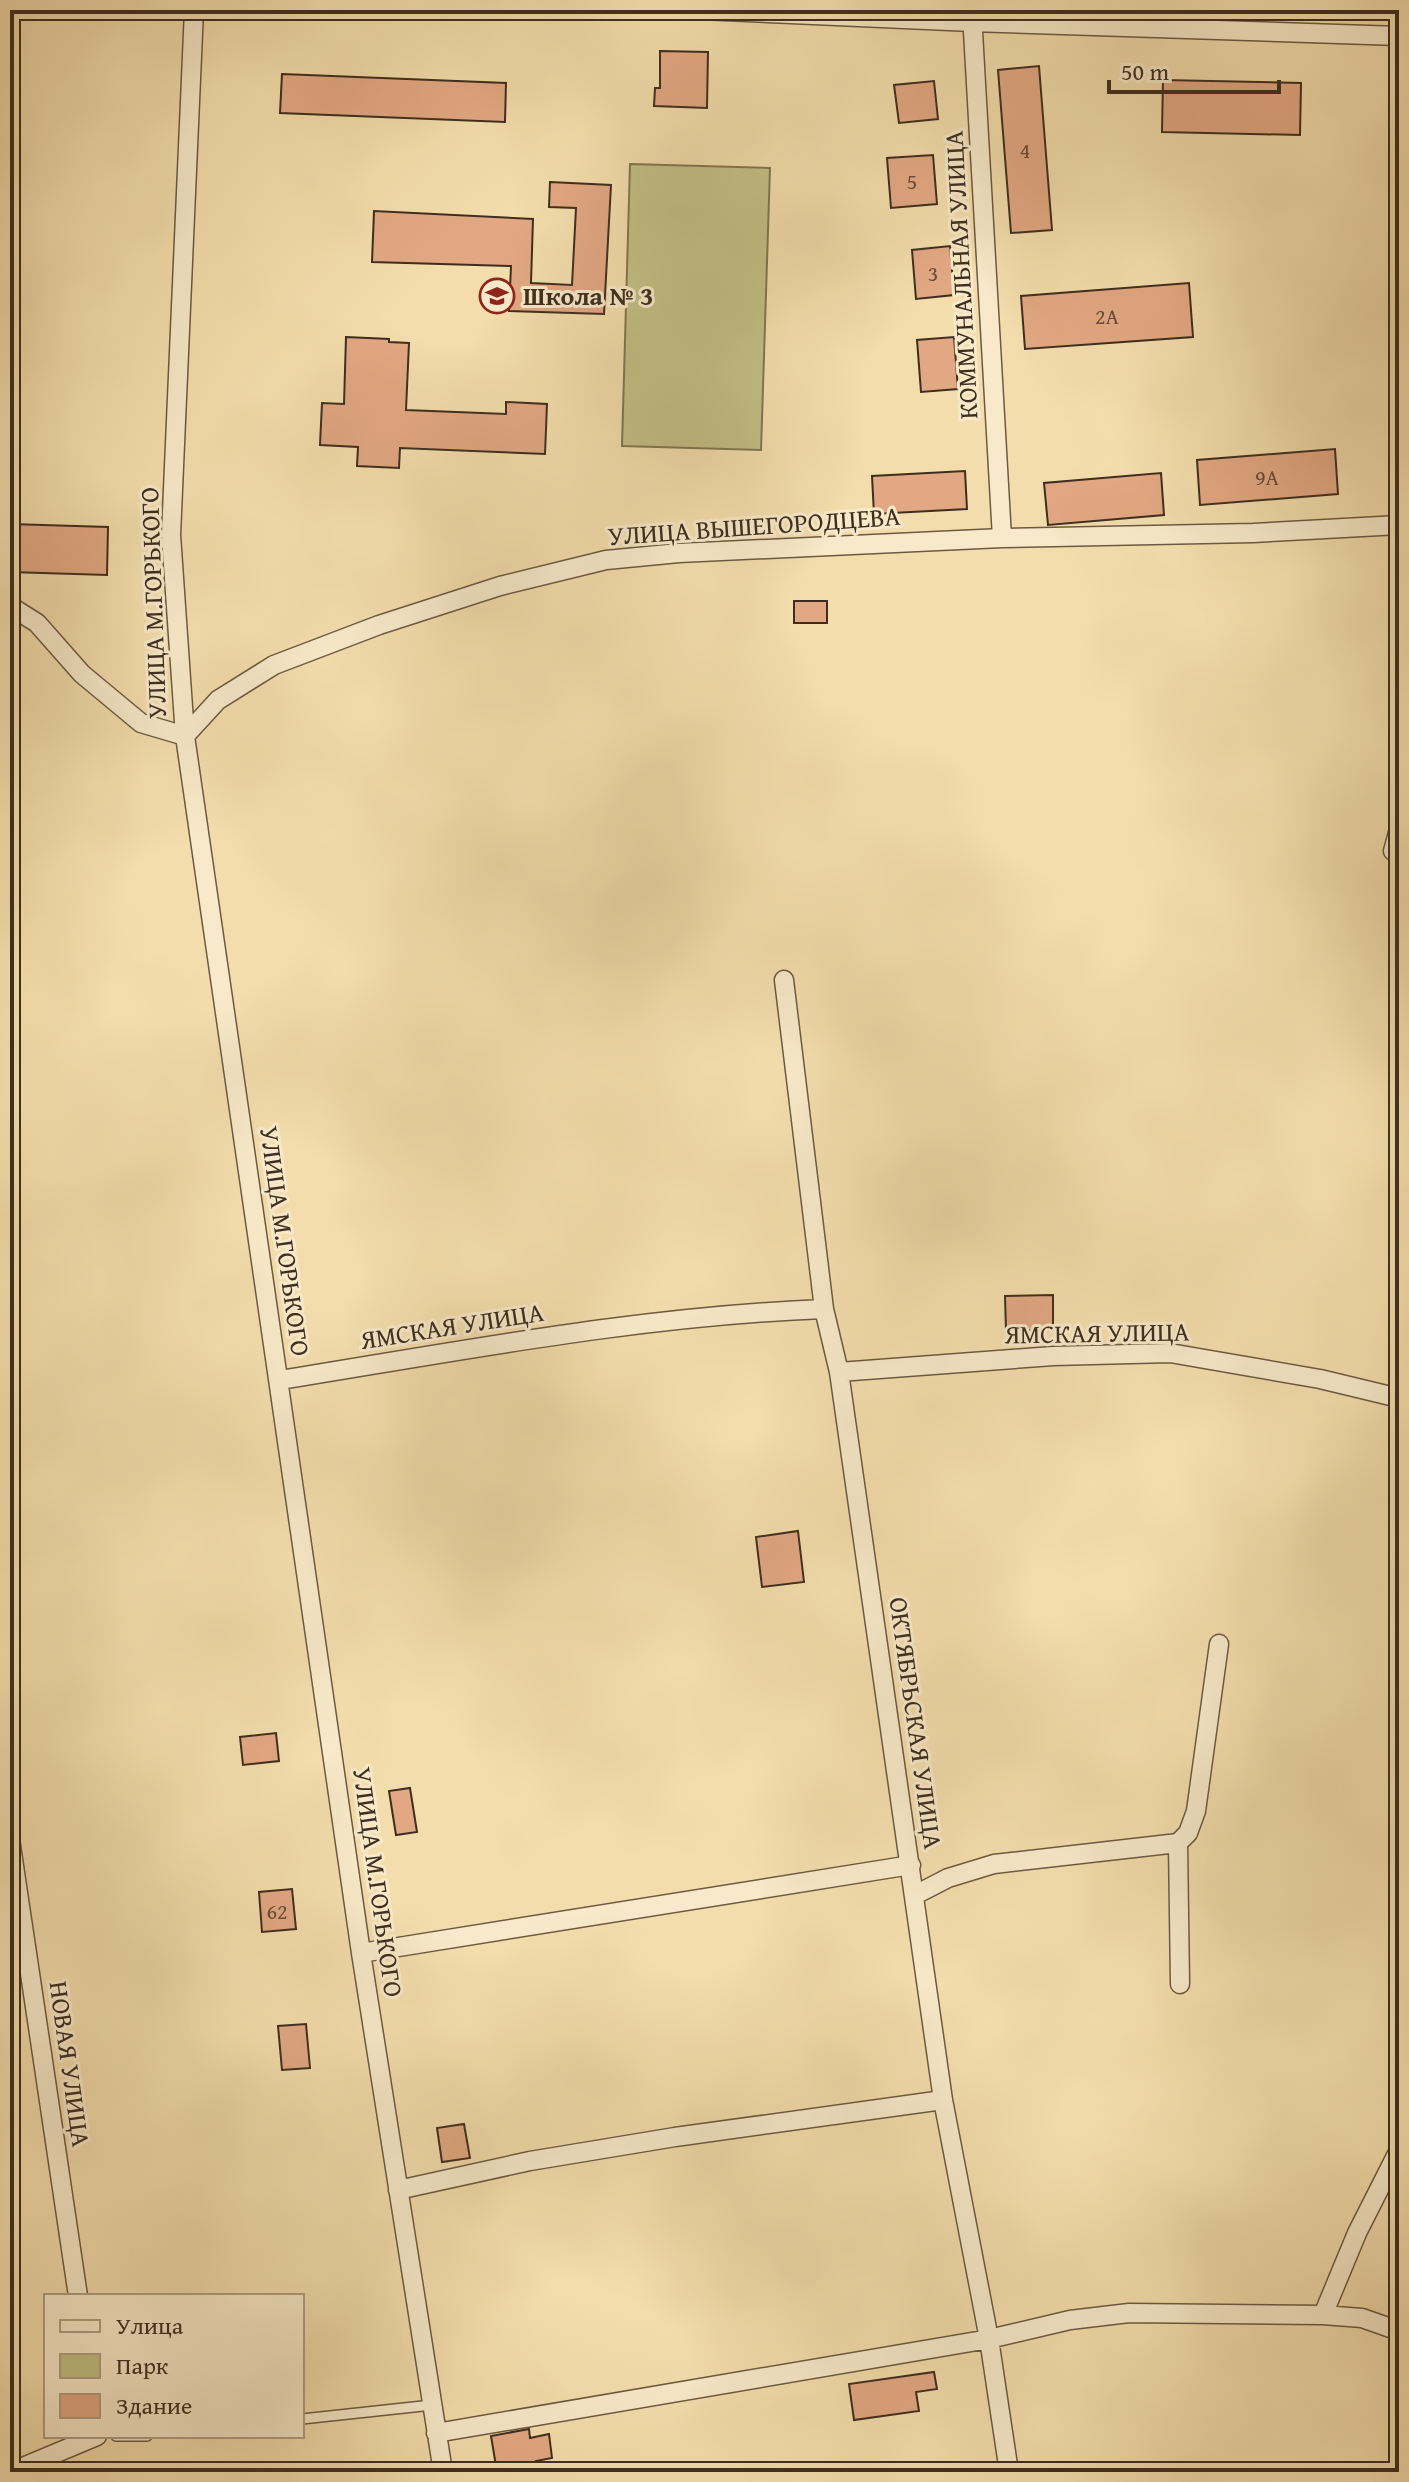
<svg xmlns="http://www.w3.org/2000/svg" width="1409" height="2482" font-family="'Gentium Book Plus',serif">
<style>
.green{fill:#c2bf85;stroke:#807652;stroke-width:2}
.building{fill:#e2a883;stroke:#3f2e1f;stroke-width:2}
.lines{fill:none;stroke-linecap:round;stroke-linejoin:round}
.service-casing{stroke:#6c5a42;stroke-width:12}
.minor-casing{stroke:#6c5a42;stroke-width:21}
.service{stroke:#f7e9c9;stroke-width:9}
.minor{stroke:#f7e9c9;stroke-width:18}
.labels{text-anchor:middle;stroke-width:6;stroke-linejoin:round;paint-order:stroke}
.number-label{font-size:22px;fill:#684c38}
.street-label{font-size:26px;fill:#3f2e1f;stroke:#f7e9c9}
.poi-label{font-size:26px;font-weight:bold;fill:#3f2e1f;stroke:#f7e9c9;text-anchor:start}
</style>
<rect width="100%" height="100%" fill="#f3ddac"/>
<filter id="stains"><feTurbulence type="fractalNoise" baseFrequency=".0025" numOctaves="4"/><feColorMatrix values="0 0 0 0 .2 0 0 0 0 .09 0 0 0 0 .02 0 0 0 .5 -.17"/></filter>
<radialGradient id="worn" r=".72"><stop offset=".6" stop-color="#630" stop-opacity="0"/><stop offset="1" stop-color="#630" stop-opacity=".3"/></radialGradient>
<path class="green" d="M630,164L770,168L761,450L622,446Z"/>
<path class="building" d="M660,51L708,52L707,108L654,106L655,88H660Z
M1039,66L1052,230L1011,233L998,70Z
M282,74L506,83L505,122L280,113Z
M1163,80L1301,83L1300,135L1162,132Z
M934,81L938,119L899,123L894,85Z
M933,155L937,204L891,208L887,158Z
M550,182L611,185L604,314L509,311L511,266L372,262L374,211L533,219L531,283L572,285L576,208L549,207Z
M950,246L954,295L916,299L912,250Z
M1189,283L1193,337L1025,349L1021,296Z
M346,337L389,339V342L409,343L406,410L506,414V402L547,404L545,454L400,448L399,468L357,466L358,447L320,445L322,403L344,404Z
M954,337L958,389L921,392L917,340Z
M1335,449L1338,494L1200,505L1197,460Z
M965,471L967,509L874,514L872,476Z
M1161,473L1164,515L1048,525L1044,483Z
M10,524L108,527L107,575L10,572Z
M794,601H827V623H794Z
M1053,1295V1330L1006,1331L1005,1296Z
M798,1531L804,1582L762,1587L756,1537Z
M276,1733L279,1761L243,1765L240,1737Z
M410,1788L417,1832L396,1835L389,1791Z
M292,1889L296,1929L262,1932L259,1892Z
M306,2024L310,2068L282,2070L278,2026Z
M464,2124L470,2158L442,2162L437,2128Z
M934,2372L937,2389L916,2392L919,2411L854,2420L849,2384Z
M529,2429L530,2438L549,2434L552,2458L536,2461L538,2472H497L491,2436Z"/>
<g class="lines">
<g class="service-casing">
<path id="service" d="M302,2419L432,2405
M116,2436H147"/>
</g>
<g class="minor-casing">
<path id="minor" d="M194,10L171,535L185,736L361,1953L443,2472
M700,10L972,22L1399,36
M972,14L1002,538
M10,606L37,623L82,674L141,723L185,736L218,700L274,665L379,625L500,586L606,560L679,553L1002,538L1253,533L1399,525
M1393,851L1399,829
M784,980L824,1309L839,1372L943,2100L989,2339L1009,2472
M839,1372L1053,1356L1170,1353L1320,1379L1399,1398
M280,1380C461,1351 641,1316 824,1309
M10,1839L78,2296
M915,1895L948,1878L994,1864L1178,1843
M361,1953L911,1865
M1180,1984L1178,1843L1188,1833L1196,1811L1219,1644
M398,2190L530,2161L675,2137L943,2100
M1323,2315L1357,2233L1399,2150
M436,2433L989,2339L1070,2320L1129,2313L1323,2315L1362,2318L1399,2331
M11,2472L97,2436"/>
</g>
<use href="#service" class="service"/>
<use href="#minor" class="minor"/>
</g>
<defs>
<g id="school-ring" transform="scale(1.8)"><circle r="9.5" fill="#f7e9c9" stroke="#8f2418" stroke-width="1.5"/><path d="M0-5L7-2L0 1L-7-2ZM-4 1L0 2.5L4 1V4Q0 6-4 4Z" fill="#8f2418"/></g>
</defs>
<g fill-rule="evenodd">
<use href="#school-ring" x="497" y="296"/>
</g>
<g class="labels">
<g class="number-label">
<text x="1025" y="158">4</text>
<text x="912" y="189">5</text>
<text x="933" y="281">3</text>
<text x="1107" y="324">2А</text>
<text x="1267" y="485">9А</text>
<text x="277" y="1919">62</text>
</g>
<g class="street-label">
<text transform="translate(961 275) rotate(-93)" y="9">КОММУНАЛЬНАЯ УЛИЦА</text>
<text transform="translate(754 526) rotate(-4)" y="9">УЛИЦА ВЫШЕГОРОДЦЕВА</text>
<text transform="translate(153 603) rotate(-92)" y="9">УЛИЦА М.ГОРЬКОГО</text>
<text transform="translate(285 1241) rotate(82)" y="9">УЛИЦА М.ГОРЬКОГО</text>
<text transform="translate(452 1326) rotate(-9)" y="9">ЯМСКАЯ УЛИЦА</text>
<text transform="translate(1097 1333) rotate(-1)" y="9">ЯМСКАЯ УЛИЦА</text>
<text transform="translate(916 1723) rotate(82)" y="9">ОКТЯБРЬСКАЯ УЛИЦА</text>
<text transform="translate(378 1882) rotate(82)" y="9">УЛИЦА М.ГОРЬКОГО</text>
<text transform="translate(70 2064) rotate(82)" y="9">НОВАЯ УЛИЦА</text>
</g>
<g class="poi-label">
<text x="523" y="305">Школа № 3</text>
</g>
</g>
<rect width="1409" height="2482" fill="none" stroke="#f3ddac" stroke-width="40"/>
<rect x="12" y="12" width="1385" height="2458" fill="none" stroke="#3f2e1f" stroke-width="4"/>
<rect x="20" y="20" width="1369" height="2442" fill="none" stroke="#3f2e1f" stroke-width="2"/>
<rect x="44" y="2294" width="260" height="144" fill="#f7e9c9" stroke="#ad9e85" stroke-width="2"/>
<rect x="60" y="2320" width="40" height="12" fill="#f7e9c9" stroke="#ad9e85" stroke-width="2"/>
<text x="116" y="2334" font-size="24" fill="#3f2e1f">Улица</text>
<rect x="60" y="2354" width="40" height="24" fill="#c2bf85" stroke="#ad9e85" stroke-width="2"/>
<text x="116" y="2374" font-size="24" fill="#3f2e1f">Парк</text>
<rect x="60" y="2394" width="40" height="24" fill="#e2a883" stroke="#ad9e85" stroke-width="2"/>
<text x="116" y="2414" font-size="24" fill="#3f2e1f">Здание</text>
<path d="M1109 80v12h170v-12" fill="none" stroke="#3f2e1f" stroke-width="4"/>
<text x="1121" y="80" font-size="24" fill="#3f2e1f" stroke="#f7e9c9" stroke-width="6" paint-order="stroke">50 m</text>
<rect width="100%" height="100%" filter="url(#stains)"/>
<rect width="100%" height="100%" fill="url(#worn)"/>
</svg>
